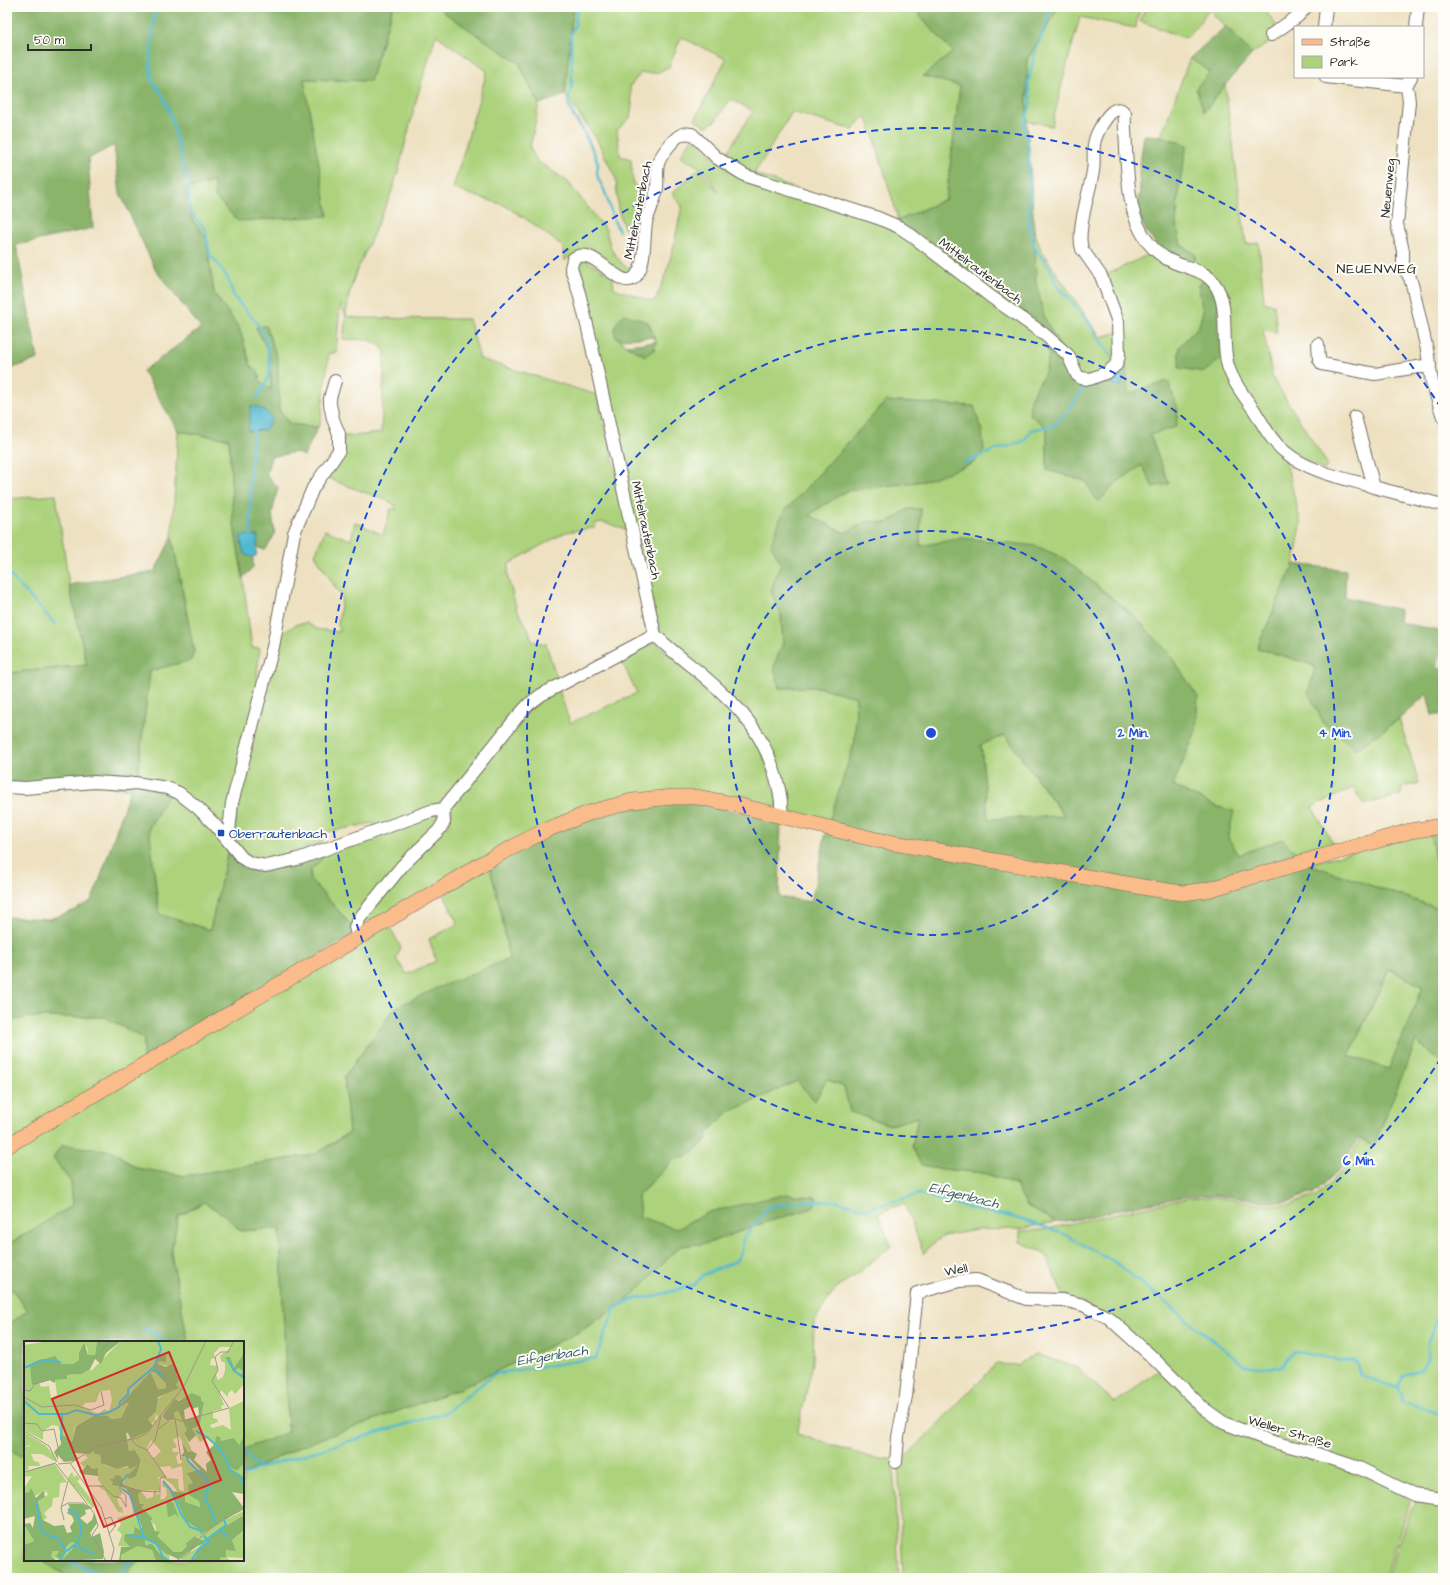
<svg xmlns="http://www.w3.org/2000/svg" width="1450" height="1585" font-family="'Architects Daughter',sans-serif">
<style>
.green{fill:#acd27b;stroke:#6c7e53;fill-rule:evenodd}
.forest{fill:#89b46b;stroke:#5a704b;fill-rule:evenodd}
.water{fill:#51b9cf;stroke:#3e727d}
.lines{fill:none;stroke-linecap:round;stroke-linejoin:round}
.stream{stroke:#51b9cf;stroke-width:2.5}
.minor-casing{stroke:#6f6b60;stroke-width:14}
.major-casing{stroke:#6f6b60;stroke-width:16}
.minor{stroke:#fff;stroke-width:12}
.major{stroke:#fabc8b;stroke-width:15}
.ring{fill:none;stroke:#1d4ed8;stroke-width:2;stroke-dasharray:7 5}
.transit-dot{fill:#1a4fb4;stroke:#fdfcf7;stroke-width:1.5}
.labels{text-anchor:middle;stroke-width:4;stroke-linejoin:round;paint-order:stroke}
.street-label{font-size:13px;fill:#2b2b2b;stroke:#fdfcf7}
.transit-label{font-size:13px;fill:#164399;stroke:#fdfcf7;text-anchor:start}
.neighbourhood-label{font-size:14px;letter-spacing:1px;fill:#2b2b2b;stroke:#fdfcf7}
.water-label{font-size:14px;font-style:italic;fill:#385d64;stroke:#fdfcf7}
.inset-river{fill:none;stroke:#51b9cf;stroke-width:2}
.inset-road{fill:none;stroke:#a09885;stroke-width:1}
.view{fill:#d62828;fill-opacity:0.15;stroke:#d62828;stroke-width:2}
.inset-edge{fill:none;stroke:#2b2b2b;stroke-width:2}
.centre{fill:#1d4ed8;stroke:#fdfcf7;stroke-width:2}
.ring-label{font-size:12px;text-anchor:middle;font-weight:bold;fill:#1d4ed8;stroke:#fdfcf7;stroke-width:4;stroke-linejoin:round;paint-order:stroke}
</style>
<rect width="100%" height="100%" fill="#fdfcf7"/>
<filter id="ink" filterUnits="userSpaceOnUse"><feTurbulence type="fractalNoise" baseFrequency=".025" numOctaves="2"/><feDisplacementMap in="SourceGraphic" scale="8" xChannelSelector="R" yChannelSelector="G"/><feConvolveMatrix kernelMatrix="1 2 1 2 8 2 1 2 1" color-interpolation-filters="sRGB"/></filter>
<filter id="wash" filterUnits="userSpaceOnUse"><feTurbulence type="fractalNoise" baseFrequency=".012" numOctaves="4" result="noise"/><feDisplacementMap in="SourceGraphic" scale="16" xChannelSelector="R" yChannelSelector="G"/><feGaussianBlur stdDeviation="0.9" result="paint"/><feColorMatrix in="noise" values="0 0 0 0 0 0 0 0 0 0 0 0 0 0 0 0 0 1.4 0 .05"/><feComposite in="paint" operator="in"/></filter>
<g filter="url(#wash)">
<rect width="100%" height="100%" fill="#eee1c1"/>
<path class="green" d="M393,7H444L442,11L519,63L539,104L530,148L537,161L567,181L606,230L611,249L623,265L636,271L627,277L602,262L569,257L565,261L562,246L532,223L504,205L453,189L487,71L436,35L417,97L398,172L390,196L355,275L349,295L346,316L357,318L469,319L480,359L597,395L631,530C618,530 609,520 596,523L594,528L566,532L533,550L509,564L508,571V578L517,610L528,628L532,641L546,644L558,682L540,693L443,803L379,827L374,823L327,832L321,843L282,856L259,860L248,855L238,847L235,831L237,806L281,634L297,624L307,623L316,629L339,632L338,625L342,598L315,555L325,530L351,540L355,522L383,535L391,508L396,510L395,505L388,501L337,482L324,475L342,436H353L381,433L385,352L379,344L369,340L343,339L346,316L340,304L336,353H329L320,424L318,427L290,424L279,410L278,361L266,326L256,327L269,353L271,390L259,381L258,371L251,366L239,328L214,293L206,238L193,220L185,189L214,182L304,79L370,81Z
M573,7H661L668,11L674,7H920V16L953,52L924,76L960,86L946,199L897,221V215L873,134L866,116L861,119L853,130L792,112L753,176L723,159L753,111L731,99L715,121L706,127L695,119L726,59L681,37L669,67L656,73H641L630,86L632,105L630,118L617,130L620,156L631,159L633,183L637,188L654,190L641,243L635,234L624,228L618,209L616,179L596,138L565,95Z
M1059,7H1141L1135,28L1080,17L1063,79L1052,126L1027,121V60Z
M1145,7H1263L1276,25L1273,40L1252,54L1209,10L1189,36L1182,37L1140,21Z
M1190,58L1210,72L1205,111L1225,85L1246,244L1259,243L1264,302L1274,305L1277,332L1263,330L1273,379L1328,465L1324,470L1289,453L1234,375L1225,317L1194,265L1196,255L1181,245L1176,224L1179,186L1187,145L1161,136Z
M692,138L716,159L886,223L1045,337L1049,356L1045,373L1031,397L1047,428V470L1085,481L1098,502L1117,482L1142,465L1128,394L1126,364L1120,372L1099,383L1087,385L1077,383L1071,375L1066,357L1044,317L1036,282L1034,229L1041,250L1100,337L1120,332L1104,276L1151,253L1205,279L1198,285L1203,311L1199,326L1179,347L1224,357L1286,459V461L1301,525L1294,564L1257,648L1316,666L1356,749L1399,719L1419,783L1402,787L1401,795L1364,804L1353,788L1312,807L1336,848L1302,859L1282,839L1239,855L1228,838L1233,811L1218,807L1173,786L1196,730L1197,697L1168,652L1133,615L1063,558L1036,546L962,538L920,547L921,509H908L887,523L868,521L845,533L808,515L846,491L924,481L982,431L782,514L781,564L771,590L781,615L783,643L774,666L779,688L818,687L856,697L855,741L829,825L787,812L765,742L660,634L574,266L582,258L614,277L613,281L614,288L654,302C670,271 675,239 682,206L672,193L699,169L719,193C705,170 705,169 680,157ZM648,322L656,342L630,348L615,336Z
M178,431L229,439L233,519L243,578L252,648H260L257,673L260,686L227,830L212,817L149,780L141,778L138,773L150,671L191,660L194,652L172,537Z
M56,495L69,585L87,665L7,673V499Z
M655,642L726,699L760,744L779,807L632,797L365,929L359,925L365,916L448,824L451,819V806L518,718L558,687L570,723L637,693L619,656Z
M1005,735L1064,816L988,820L981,744Z
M170,792L190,803L228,850L210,930L159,915L149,827Z
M435,813L441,820L352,926L310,879V870L322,859L325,852Z
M1430,831L1436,864L1443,871V910L1308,864Z
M489,864L501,911L509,959L438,988L395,1008L344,1077L349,1132L316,1154L185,1176L136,1168L113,1151L53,1158L71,1182L73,1205L7,1245V1022L28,1017H104L144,1038L143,1058L385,925L391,929L401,947L396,959L407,974L436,961L429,939L458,924L444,895Z
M1389,969L1423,987L1389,1069L1349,1056Z
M1416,1041L1443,1064V1497L1415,1492L1224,1422L1110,1317L1063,1295L1045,1253L1020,1242V1231L1043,1230L1130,1210L1188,1198L1216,1197L1250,1202L1261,1205H1287L1316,1196L1344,1170L1360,1139L1374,1145Z
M827,1079L844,1087L850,1112L890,1125L918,1117L912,1146L921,1165L942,1169L984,1173L1015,1184L1027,1206L1056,1222L1020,1229L976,1230L944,1236L931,1245L924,1254L904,1203L878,1213L891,1246L857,1274L836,1288L814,1321L813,1362L797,1434L876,1459H893L899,1578H125L131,1568L139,1560H243V1474L301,1446L459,1389L579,1332L629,1299L680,1246L708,1243L763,1223L813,1208L817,1197L709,1212L677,1230L640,1218L638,1196L673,1160L686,1157L707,1140V1132L729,1112L797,1081Z
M204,1202L229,1218L240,1231L280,1228L288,1433L245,1449L243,1446V1342H188L171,1253L178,1217Z
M7,1283L28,1311L7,1326Z
M1036,1354L1077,1368L1115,1403L1160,1369L1202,1409L1358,1470L1409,1499L1410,1502L1385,1578H903L898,1459H904L996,1364L1017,1365Z
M7,1447L20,1456L25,1453V1560H46L45,1562L69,1578H7Z
M1423,1501L1443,1504V1578H1387L1411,1509L1416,1502Z"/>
<path class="forest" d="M7,7H393L370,81L304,79L328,216L238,221L215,197L214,182L185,189L193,220L206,238L214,293L239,328L251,366L258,371L260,381L271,390L269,353L256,327L266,326L278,361L279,410L290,424L318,427L304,456L295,452L271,457L266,475L278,487L272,514L275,534L265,550L253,546V568L243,578L233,519L229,439L178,431L143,371L201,328L156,271L120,193L114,145L88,159L93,228L16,245L38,359L7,370Z
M444,7H573L565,95L539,104L519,63L442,11Z
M920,7H1059L1027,60V121L1034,229L1036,282L1044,317L1066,357L1071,375L1077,383L1087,385L1099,383L1110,378L1113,384L1123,382L1120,372L1126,363L1128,394L1168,381L1178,409L1176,427L1150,435L1169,484L1153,487L1142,465L1117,482L1098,502L1085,481L1047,470V428L1029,414L1031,397L1045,373L1049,356L1045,337L897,221L946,199L960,86L923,76L953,52L920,16Z
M1226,26L1252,54L1225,85L1204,112L1196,88L1210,72L1190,58Z
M1144,135L1161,136L1187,145L1179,186L1176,224L1181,245L1196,255L1194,265L1165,254L1147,233L1134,204L1140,194L1139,172Z
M1205,279L1217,294L1224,357L1204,372L1179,368V347L1199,326L1203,311L1198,285Z
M624,314L648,322L654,337L619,339L615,336C613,326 618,320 624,314Z
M656,342L654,350L645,356L626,345Z
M886,401L974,406L982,431L984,450L974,463L924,481L846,491L809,515L845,533L868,521L887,523L908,509H921L920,546L962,538L1036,546L1063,558L1133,615L1168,652L1198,697L1196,730L1173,786L1218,807L1234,811L1228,838L1239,855L1282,839L1308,864L1443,910V1064L1416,1041L1374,1145L1358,1138L1342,1167L1314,1193L1286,1202H1261L1250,1199L1215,1195L1187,1196L1129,1207L1080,1219L1056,1222L1027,1206L1015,1184L984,1173L942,1169L921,1165L912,1146L918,1117L890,1125L850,1112L844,1087L827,1079L815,1101L797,1081L729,1112L707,1132V1140L686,1157L673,1160L638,1196L640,1217L677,1229L709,1212L787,1194L817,1197L813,1208L763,1223L708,1243L680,1246L629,1299L579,1332L459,1389L301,1446L243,1474V1446L245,1449L288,1432L280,1228L240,1231L229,1218L204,1202L178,1217L171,1253L188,1342H25V1453L20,1456L7,1447V1397L14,1384L7,1371V1326L28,1310L7,1283V1245L73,1205L71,1182L53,1158L62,1145L113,1151L136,1168L185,1176L316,1154L349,1133L344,1077L395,1008L437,988L509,959L501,911L489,864L580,819L674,799L781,820L779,897L811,902L826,831L855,741L856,697L818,687L779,688L774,666L783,643L781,615L771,590L781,564L771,545L782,514ZM1005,735L1064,815L1063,816L988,819L981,745ZM1389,969L1423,987L1389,1069L1349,1056Z
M172,537L194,651L191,660L150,671L138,773L141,778L170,792L149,828L159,914L210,930L228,850L253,867L325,852L322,859L311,870L310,879L352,926L353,935L143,1058L144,1038L104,1017H28L7,1022V917L49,919L73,911L91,901L98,885L130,789L93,784L7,789V673L87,665L69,585L155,571Z
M1294,564L1346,570L1345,597L1400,610L1399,622L1443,632V642L1437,669L1443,668V715H1432L1427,694L1399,719L1356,749L1324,724L1308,692L1316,666L1257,648Z
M1443,830V871L1436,864L1430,831Z
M46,1560H139L131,1568L125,1578H69L45,1562Z"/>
<path class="water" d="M1120,372L1123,382L1120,387L1113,384L1110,378Z
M251,406C260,407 268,411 272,419L265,430L248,431Z
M241,535L258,536L256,556C242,560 241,545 241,535Z"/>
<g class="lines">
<path class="stream" d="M155,7L150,62L152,80L163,96L171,117L185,173L188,179L190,212L205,229L210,256L216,261L228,279L234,297L257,323L266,339L270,366L267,381L257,398
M577,7L575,25L571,35L572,87L568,103L573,115L583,130L594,153L598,164L597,173L598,178L605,192L613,218L619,231
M1050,7L1045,27L1034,56L1028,83L1031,103L1024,125L1029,151V227L1036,250L1052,272L1057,286L1068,297L1090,324L1099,340L1111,355
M964,463L995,450L1024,441L1031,430L1055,425L1070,408L1087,384L1090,383
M251,535L250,471L254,428
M7,572L55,624
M143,1328L157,1334L166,1342
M1398,1388L1403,1375L1419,1370L1428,1360V1341L1438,1315V1290L1443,1272
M243,1451L259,1468
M243,1476L259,1468L447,1412L494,1374L596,1358L615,1308L638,1297L648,1298L694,1285L703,1275L736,1261L742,1251L743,1239L768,1207L804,1201H837L867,1209L919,1194L969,1208L1013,1217L1060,1232L1115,1262L1244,1365L1258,1368L1281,1367L1294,1351L1339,1360L1357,1361L1361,1376L1398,1388L1402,1394V1401L1443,1415
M67,1560L109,1578
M118,1578L127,1564L135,1560"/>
</g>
</g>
<g filter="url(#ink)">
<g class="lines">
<g class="minor-casing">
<path id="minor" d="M1324,27L1326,7
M1416,27L1418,7
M1271,35L1298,16L1306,7
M1326,77L1406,86
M1411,77L1406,86L1408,93L1409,102L1397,224L1403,251V266L1410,278L1413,288L1427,350L1432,382L1443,417
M1318,344L1319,359L1322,364L1375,374L1430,365
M1355,417L1374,487
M7,787L25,788L94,782L127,784L135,783L167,788L179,793L198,808L215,825L242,858L250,863L266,866L298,859L431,811L443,809
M443,809L517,717L529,704L541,695L655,635
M781,816C783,801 778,783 773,768C759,726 733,701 700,673C685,661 669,649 655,635L589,333L579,293L571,268L573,259C595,242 620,295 636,276C639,272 641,267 642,262C645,249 644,236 646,223C649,211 655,200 657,188C658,180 656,171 658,164C660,156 675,136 683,134C686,133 689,134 692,134L717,158L746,176L878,218L899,227L911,235L990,296L1044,334L1068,355L1077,375L1081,378L1090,379L1108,372L1116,365L1119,356L1118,322L1101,276L1082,249C1076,231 1090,191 1093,171C1095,161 1092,150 1095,140C1097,132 1114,97 1125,114C1124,126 1126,138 1126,150C1128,187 1129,234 1164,257C1179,268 1202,267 1214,283C1231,306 1220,340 1228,366C1233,382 1244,396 1254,410C1263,424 1271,441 1284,451C1306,470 1337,477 1364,484C1390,492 1417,498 1443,505
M228,841L232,803L273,647L294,533L313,488L334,458L339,450V434L333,419L330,404V398L335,381
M357,937L355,927L359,919L402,866L439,830L444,822L443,809
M896,1462L898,1437L906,1396L917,1293L959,1281L977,1280L1026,1299L1063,1300L1083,1305L1109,1318L1150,1355L1203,1408L1224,1423L1270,1441L1308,1451L1359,1468L1414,1495L1443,1499"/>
</g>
<g class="major-casing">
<path id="major" d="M7,1146L492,858L546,830L589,813L632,801L673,797H697L733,804L877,840L1154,889L1182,893L1207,890L1410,831L1443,826"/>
</g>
<use href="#minor" class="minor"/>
<use href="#major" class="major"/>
</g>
</g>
<g class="ring">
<circle cx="931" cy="733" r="202"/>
<circle cx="931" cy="733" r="404"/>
<path d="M1441 1058A605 605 0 1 1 1441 408"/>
</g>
<rect class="transit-dot" x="217" y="829" width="8" height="8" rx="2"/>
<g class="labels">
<g class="street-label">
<text transform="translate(1387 188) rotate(-85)" y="5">Neuenweg</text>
<text transform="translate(637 210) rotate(-79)" y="5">Mittelrautenbach</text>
<text transform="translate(981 270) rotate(37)" y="5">Mittelrautenbach</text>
<text transform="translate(647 530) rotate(78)" y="5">Mittelrautenbach</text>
<text transform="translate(956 1269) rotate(-10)" y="5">Well</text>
<text transform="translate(1290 1431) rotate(17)" y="5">Weller Straße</text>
</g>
<g class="transit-label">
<text x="229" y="838">Oberrautenbach</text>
</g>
<g class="neighbourhood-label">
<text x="1377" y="273">NEUENWEG</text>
</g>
<g class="water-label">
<text transform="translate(964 1195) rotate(14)" y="5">Eifgenbach</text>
<text transform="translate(552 1355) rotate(-9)" y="5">Eifgenbach</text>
</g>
</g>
<g transform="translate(24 1341)">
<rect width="220" height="220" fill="#eee1c1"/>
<path d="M25,0H73L71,15L64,14L63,5L55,19L49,23H37L28,18H21L7,23L17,46L25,45L27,57L33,54L31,39L43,38V34L58,33L66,28L67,30L97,0H220V12L215,23L210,28L205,17L203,18L211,32L214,27L219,30V33H214L220,39V43L211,53L208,49L204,52V56L198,50L195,51L200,64L197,65L198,68L189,70V77L193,78L194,81L186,84L188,87L199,84L207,89L205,67L220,60V95L215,104L210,97L191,103L184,97L176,101L168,88L176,84L180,61L161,57L151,60L135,77L132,73L129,85L124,78L132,59L152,45V34L145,25L134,23L135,20V13L131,26L92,68L105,61L97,77L86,78L71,74L51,85L48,101L38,96L34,85L28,84L19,90V99L0,89V4ZM196,6H208L196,15L197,20L201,22V30L199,36L194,39L192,34L194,25L186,24L187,18L191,17L190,12ZM86,49L88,59L85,71L81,68L74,73L58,66L61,62L72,61L76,50ZM130,30L142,43L141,48L134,49L127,32ZM149,70H154L160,81L163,89L160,92L168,110L164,111L155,95L149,99L153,106L148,108L149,111H155L152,116L154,123L158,122L157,115L160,114L176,130L170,142L169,156L175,160L176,166L160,161L149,144L138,136H134L136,150L133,149L132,154L137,152L136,158H140L143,154L142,147L138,145L139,141L148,150L162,180L180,192L192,183L220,170V174L190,192L175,208L171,217L166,220L155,218L175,206L176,197L171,195L161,203L163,205L157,211H150L133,195L131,183L127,182L129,178L116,163L114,154L117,150L123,158L129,156L130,149L117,150L100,144V140L91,136L89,139L94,146L96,143L102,147L106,154L97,148L98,153L93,158L96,166H98L99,173L96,170L95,172L81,150L74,145L78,144L74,139V128H69L63,123L60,126L56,122L64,117L61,114L69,110L71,113L76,114V119L81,124L93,128L115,124L103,136L117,123L112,110H105L103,99L138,75L143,81L151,78ZM127,99L137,110L131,116L128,117L122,108ZM146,125L148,128L158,125L160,150L155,149L154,138L143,137L135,126ZM0,91L22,105L31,116L32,121L18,113H7L10,120L15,121L16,125H4L5,128L0,130V105L5,106L7,102L4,105H0ZM30,122L43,141L36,142L35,156L29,157L28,165L20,172L23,177L19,179L14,160L24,154L22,149L11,155L8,151L0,152V147L8,135L0,136V131ZM220,123L219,137L204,125L213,130ZM48,131L50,136L53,134L56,138L53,140L71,163L69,167L43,138ZM108,163L112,167L111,174L118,190L110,188L106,206L94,205L98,193L93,189L97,183L93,177L109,173ZM0,183L10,200L0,204ZM220,189V217L203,216L206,220H196V217L202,216L201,210L209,205L208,199ZM125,197L145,214L146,220H141L133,208L123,204L121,200ZM48,201L53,203L37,220L27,215L29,210H35L33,213L42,211L44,204ZM114,205L128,209L132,220H97V214Z" fill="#acd27b" fill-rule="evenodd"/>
<path d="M73,0H97L82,12L77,23L71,18L66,28L58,33L43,34V38L31,39V42L25,39L8,44L6,25L10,21L31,15L37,23H49L55,19V12L60,2L64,14H71ZM220,12V39L213,33H218L219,30L214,27L211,32L201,16H206L210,27ZM135,13L142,14V21L135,20L134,23L142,26L150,22L154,30L152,34L156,36L152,44L155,47L134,56L132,70L124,78L129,85L123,91L107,98L104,92H102L105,110L111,109L117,120L112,135L105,138L103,135L114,124L106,128L104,125L93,128L77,122L76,114L71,113L69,110L66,113L50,112L54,118L50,120L40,121L34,114V119L30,111L37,103L36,92L48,101L52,85L71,74L84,75L86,78L97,77L105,61L92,68L131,26ZM130,30L142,43L141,48H134L127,32ZM168,52L177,56V60L180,61L176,84L168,88L172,94L165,101L160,92L163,89L154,70L150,71L151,78L143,80L138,75L151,58L155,60ZM167,65L168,68L174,66L175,74L161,79L160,69ZM192,95L196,96L197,100L210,97L215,104L220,95V123L213,130L204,126L220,136V153L208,151L220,167L180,192L162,180L148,150L161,152V161L176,166L175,160L165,154L164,144L169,142L163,132L176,129L165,117L162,116L165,121L161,115H157L160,111L158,101L164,111L168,110L173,113L170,119L183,131L182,123L187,119L182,111L191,103ZM63,123L69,128L74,127V135L57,133L55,129H59ZM92,134L97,135L100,144L117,150L114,154L116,163H120L118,166L129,178L127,180L131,190L136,191L133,195L150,211H157L163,205L161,203L171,195L180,201L154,218L141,212L125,198L121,200L122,204L128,203L142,220H132L128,209L114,205L97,214V220H95L97,206H106L100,199L101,193H109L111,186L118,190V186L102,147L88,144L89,141L86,138H89ZM7,147L12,157L18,151L22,150L20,152L21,156L14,160L19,179L30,185L40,184L43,192L48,191L46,186L50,180L48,175L43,172L46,167L44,163H59L69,167L61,169L62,173L56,177L63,183L68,179L70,172L73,182L66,192L68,196L76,192L80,211L79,218L37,220L53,203L48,201L44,204L36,218L32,215L35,210H29L27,215L33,220H0V204L10,200L0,183L6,182L9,187L11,175L0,178V152L5,151ZM142,160L149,161L155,177L152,173L144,176ZM220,174V189L208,199L212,210L202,209V216L196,217V220H166L171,217L175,208L190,192Z" fill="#89b46b" fill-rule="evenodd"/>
<path class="inset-river" d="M204,18L210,30L220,36M0,27L18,19L37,21M129,29L142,36M0,60L15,73H43L52,69L71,74L83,72L95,66L96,61L104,53V48L130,26L137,8L134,0M172,90L183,96L195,107L203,119L205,128L216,136L220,144M37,99L38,73M163,115L164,120L183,139L185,146L180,157L187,168L191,182M139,140L147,149L157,173L166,186L177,190L178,193M96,143L104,133M98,148L106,154L120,197L133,203L139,216L145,220M12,160L17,189L23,194L32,196L42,209L36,220M195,189L205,196M103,194L119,196M177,203L183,198L180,195M48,206L52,205L70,213M43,210L55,200L57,186L53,172L44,168M167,220L175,208L185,200L183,198L202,184L200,179"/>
<path class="inset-road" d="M71,17L86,0M0,49L6,50L11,43L25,39M0,56L18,66L51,64L67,69L80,64L77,50M151,78L157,119M0,82L13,83L18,90L30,88L36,115L43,119L49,117M135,88L148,77L158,80L205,67L188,40L194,29L191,16L197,11H204L210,0M0,90L25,105L33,121M123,109L131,99L137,75M46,122L77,166L90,208L87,220M32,123L70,172L74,185L68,194L82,220M34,123L47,122L73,105L114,97L123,92L160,45L182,0M0,131L32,122M62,145H79L89,155L97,157L102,166M37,166L44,162H59L63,165M102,166V155L96,149V144L117,150L136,151V137L142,136L123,109L112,104L107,98M80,178L87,176L91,186M40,179L37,167L44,140M85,193L92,184L89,181M152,220L165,212L171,201L196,180L220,168"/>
<path class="view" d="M145,11L197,139L80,186L28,58Z"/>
<rect width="220" height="220" class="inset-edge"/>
</g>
<circle cx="931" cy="733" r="6" class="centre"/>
<g class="ring-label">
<text x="1133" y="737">2 Min.</text>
<text x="1335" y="737">4 Min.</text>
<text x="1359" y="1165">6 Min.</text>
</g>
<rect width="1450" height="1585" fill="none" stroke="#fdfcf7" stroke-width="24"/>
<rect x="1294" y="26" width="130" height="52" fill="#fdfcf7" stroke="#a9a8a5"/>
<rect x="1302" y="39" width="20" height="6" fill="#fabc8b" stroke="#a9a8a5"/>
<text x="1330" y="46" font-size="12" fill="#2b2b2b">Straße</text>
<rect x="1302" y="56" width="20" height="12" fill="#acd27b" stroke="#a9a8a5"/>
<text x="1330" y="66" font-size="12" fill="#2b2b2b">Park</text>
<path d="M28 44v6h63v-6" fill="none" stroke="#2b2b2b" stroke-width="2"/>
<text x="34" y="44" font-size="12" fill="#2b2b2b" stroke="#fdfcf7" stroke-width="3" paint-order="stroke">50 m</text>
</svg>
